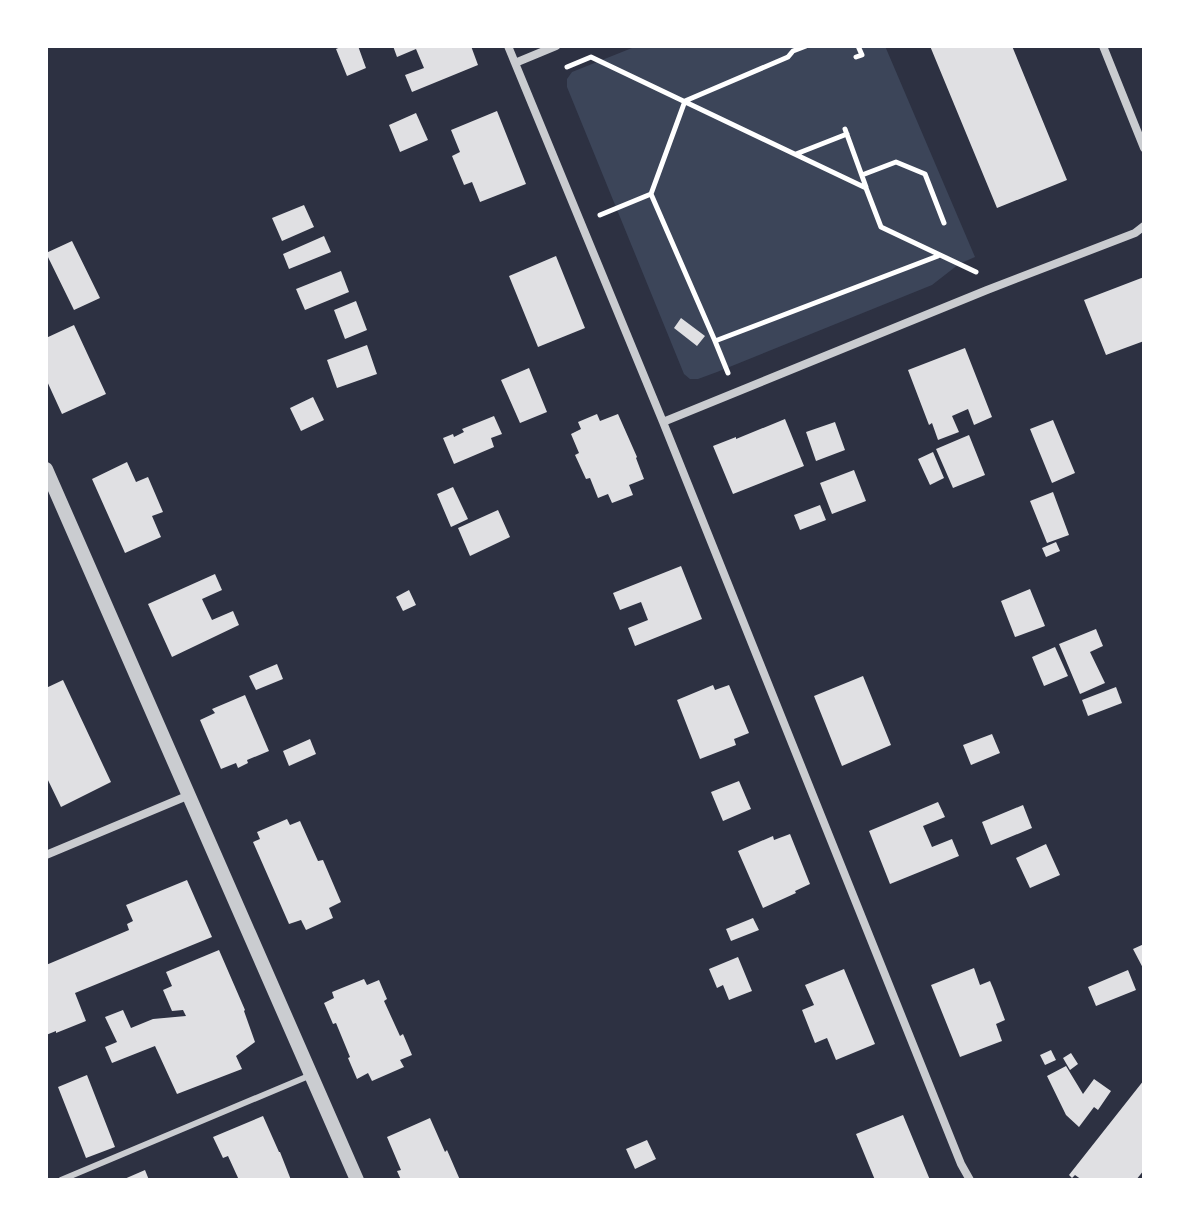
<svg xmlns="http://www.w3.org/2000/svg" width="1190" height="1226" font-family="Quicksand,sans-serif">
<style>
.green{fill:#3c4559}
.building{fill:#e0e0e3}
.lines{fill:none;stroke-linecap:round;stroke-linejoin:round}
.path{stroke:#fff;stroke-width:5}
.service{stroke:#caccd0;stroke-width:6}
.minor{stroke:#caccd0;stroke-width:8}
.tertiary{stroke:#caccd0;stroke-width:14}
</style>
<rect width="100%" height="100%" fill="#2d3142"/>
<path class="green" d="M637,46H885L975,257L959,264L932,285L717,372L698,379H690L684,374L567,87V79L572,72Z"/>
<path class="building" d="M343,46H358L366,68L347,76L336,49Z
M393,46H471L478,65L412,92L405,75L424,68L416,49L397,57Z
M930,46H1012L1067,180L997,208Z
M497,111L526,184L480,202L472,182L464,185L452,156L460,152L451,130Z
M416,113L428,140L400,152L389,125Z
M304,205L314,227L282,241L272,218Z
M324,236L331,252L289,269L283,254Z
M72,241L100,298L74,310L46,253Z
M556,256L585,328L538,347L509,276Z
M341,271L349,292L305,310L296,289Z
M1144,277V341L1106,355L1084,300Z
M356,301L367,330L345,339L334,310Z
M681,318L705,336L697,346L674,328Z
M74,325L106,394L62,414L46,379V338Z
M367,345L377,374L337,388L327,360Z
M965,348L992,417L974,425L968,409L952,416L959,432L938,440L932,423L929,425L908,370Z
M529,368L547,412L520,423L501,380Z
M313,397L324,420L301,431L290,408Z
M597,414L600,421L618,414L637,457L636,458L644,479L629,485L633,495L612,503L608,494L598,498L590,478L586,479L575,455L579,453L571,434L581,429L578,422Z
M494,416L502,434L491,438L494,447L454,464L443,438L453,434L454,437L464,432L462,429Z
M785,419L804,466L733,494L713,446L736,437V439Z
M1053,420L1075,473L1052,483L1030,429Z
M835,422L845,450L816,461L806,432Z
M969,435L985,475L953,488L936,449Z
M933,452L944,478L930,485L918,459Z
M127,462L136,482L148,477L163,512L152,516L161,537L125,553L92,479Z
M854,470L866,501L832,514L820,483Z
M453,487L468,519L451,527L437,494Z
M1053,492L1069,535L1047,543L1030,501Z
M820,505L826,520L800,530L794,515Z
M498,510L510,537L470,556L458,528Z
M1056,542L1060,551L1046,557L1042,548Z
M681,566L702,619L635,646L628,628L648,620L641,602L620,610L613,593Z
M215,574L222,590L202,599L212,620L233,611L239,625L172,657L148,604Z
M1030,589L1045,626L1015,637L1001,601Z
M409,590L416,605L403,611L396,597Z
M1096,629L1103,646L1090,652L1105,683L1080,694L1059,644Z
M1055,647L1068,676L1044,686L1032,657Z
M277,664L283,679L256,690L249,676Z
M863,676L891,745L842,766L814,696Z
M63,680L111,782L61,807L46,776V688Z
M713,685L715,690L729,685L749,733L734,739L736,745L700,759L677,700Z
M1116,687L1122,703L1088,716L1082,700Z
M245,695L269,751L247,760L248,763L238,768L236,763L221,769L200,720L215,713L212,709Z
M992,734L1000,753L971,765L963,745Z
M310,739L316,754L289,766L283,751Z
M739,781L751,809L723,821L711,792Z
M938,802L945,817L923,826L932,847L952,839L959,856L890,884L869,831Z
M1023,805L1032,828L991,845L982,822Z
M287,819L290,825L300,821L318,861L323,860L341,902L329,908L333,918L306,930L301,920L289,924L253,842L260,839L257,832Z
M790,834L810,884L795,891L796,893L763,908L738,851L773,836L774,840Z
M1046,844L1060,875L1030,888L1016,858Z
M187,880L212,937L75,993L86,1021L56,1033V1031L46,1035V965L129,930L127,924L133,921L126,905Z
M753,918L759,930L731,941L726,929Z
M1144,944V970L1133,949Z
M219,950L245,1010L244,1011L255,1042L236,1056L242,1069L177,1094L155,1046L112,1063L105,1047L117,1042L105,1017L123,1010L131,1028L153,1019L186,1016L183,1010L172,1011L163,990L172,986L166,972Z
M738,957L752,991L729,1000L723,985L717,988L709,969Z
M974,968L980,985L990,981L993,988L1005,1020L996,1024L1002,1041L960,1057L931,985Z
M844,969L875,1044L836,1060L827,1038L815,1043L802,1010L814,1005L805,985Z
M1128,970L1136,990L1096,1006L1088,987Z
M364,979L367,985L379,980L387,999L384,1001L400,1036L403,1034L412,1055L400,1060L404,1067L372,1081L368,1073L357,1079L348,1058L350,1057L336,1023L333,1024L324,1003L334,998L332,992Z
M1051,1050L1056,1060L1045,1065L1040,1055Z
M1071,1053L1078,1064L1070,1070L1063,1058Z
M1066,1066L1083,1094L1094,1079L1111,1091L1098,1110L1094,1107L1079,1127L1066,1115L1047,1076Z
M87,1075L115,1147L86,1158L58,1087Z
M1144,1080V1170L1136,1180H1082L1075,1175L1072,1178L1069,1175Z
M903,1115L930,1180H875L856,1134Z
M263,1116L279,1152H280L291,1180H239L228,1156L223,1158L213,1137Z
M430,1118L445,1152L447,1150L460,1180H401L397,1171L401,1170L387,1137Z
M647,1140L656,1159L635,1169L626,1149Z
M145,1170L149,1180H122Z"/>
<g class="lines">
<path class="path" d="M856,57L862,55L858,46
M567,67L591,57L866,188L881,227L976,272
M845,129L866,187
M796,154L847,134
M862,175L896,162L925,174L944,223
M651,194L715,341L938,256
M600,215L651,194L685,101L788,57L793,51L806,46
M715,341L728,373"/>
<path class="service" d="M61,1180L311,1075"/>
<path class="minor" d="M508,46L663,422L961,1164L970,1180
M1103,46L1144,148
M515,63L556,46
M663,422L987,290L1135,233L1144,226
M46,855L187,796"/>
<path class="tertiary" d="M46,469L357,1180"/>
</g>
<rect width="1190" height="1226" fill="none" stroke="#ffffff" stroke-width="96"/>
</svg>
